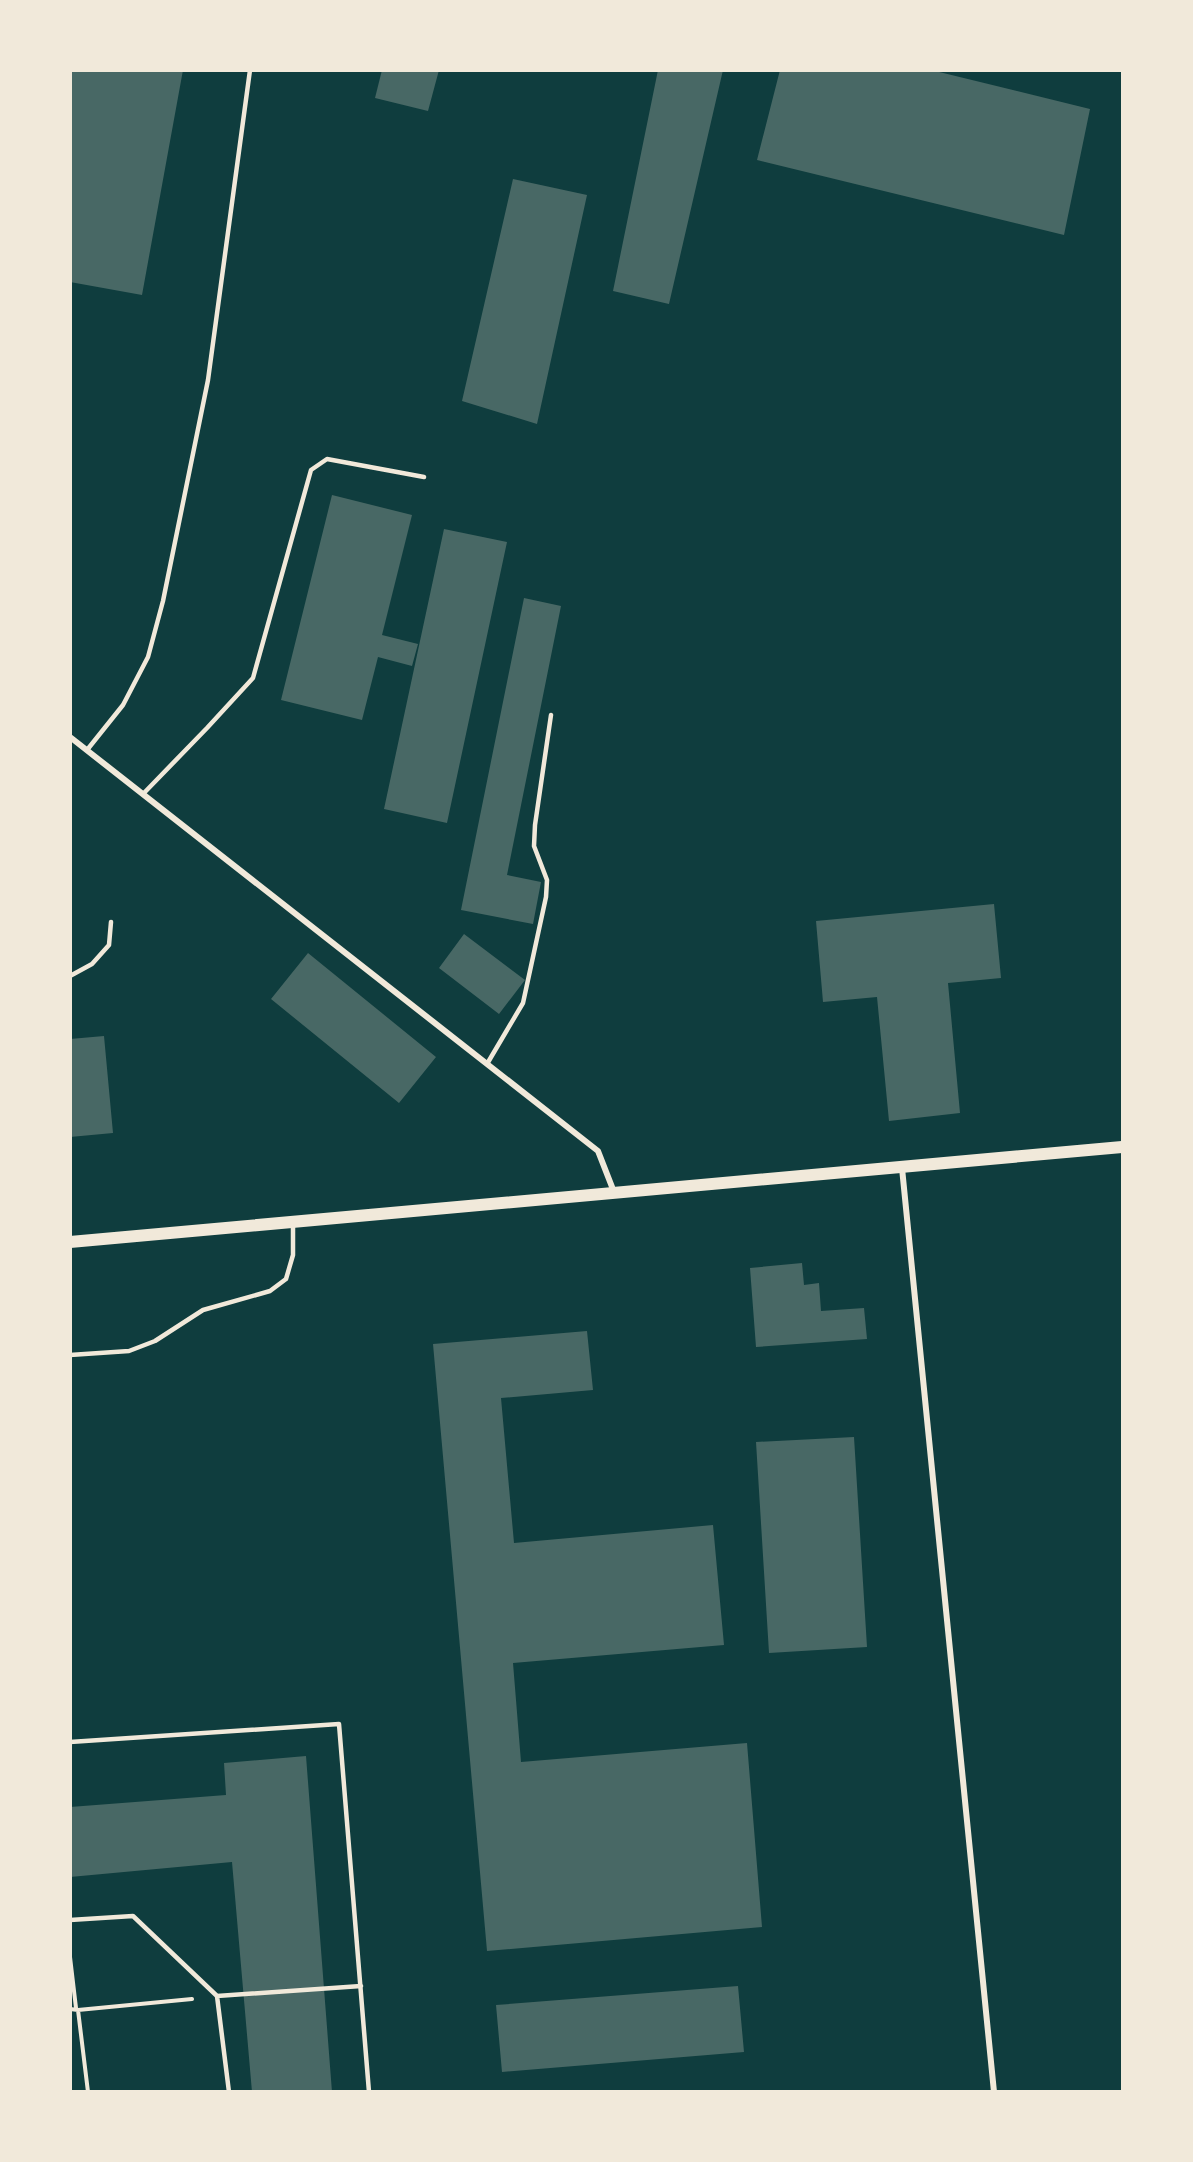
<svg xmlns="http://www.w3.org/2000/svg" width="1193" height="2162" font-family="'Asap Condensed',sans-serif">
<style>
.building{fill:#486865}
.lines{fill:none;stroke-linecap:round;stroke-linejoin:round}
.path{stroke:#f1e9da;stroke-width:4}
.service{stroke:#f1e9da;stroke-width:4.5}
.minor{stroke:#f1e9da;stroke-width:6}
.secondary{stroke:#f1e9da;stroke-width:12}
</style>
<rect width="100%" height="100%" fill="#0f3d3e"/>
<path class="building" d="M70,70H183L142,295L70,282Z
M382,70H439L428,111L375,98Z
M658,70H723L669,304L613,291Z
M780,70H931L1090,109L1064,235L757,160Z
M513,179L587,195L537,424L462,401Z
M332,495L412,515L382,635L418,644L412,666L378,657L362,720L281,700Z
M444,529L507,542L447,823L384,809Z
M524,598L561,606L507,875L541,882L533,924L461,910Z
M994,904L1001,978L948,983L960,1113L889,1121L877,997L823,1002L816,921Z
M464,934L525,980L499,1014L439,968Z
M308,953L436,1057L399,1103L271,999Z
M104,1036L113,1133L70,1137V1039Z
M802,1263L804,1285L819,1283L821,1311L864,1308L867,1339L756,1347L750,1268Z
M587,1331L593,1390L501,1398L514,1543L713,1525L724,1645L513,1663L521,1762L747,1743L762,1927L487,1951L433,1344Z
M854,1437L867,1647L769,1653L756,1442Z
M306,1756L332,2092H252L232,1862L70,1877V1807L226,1795L224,1763Z
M738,1986L744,2052L502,2072L496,2005Z"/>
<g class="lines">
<path class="path" d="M70,1957L76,2008
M70,2009L78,2010L192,1999
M78,2010L88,2092"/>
<path class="service" d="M87,750L123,705L148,657L163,601L208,380L250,70
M143,794L207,728L253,678L311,470L327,459L424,477
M70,976L92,964L109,945L111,922
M487,1064L523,1003L546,897L547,880L534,846L535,825L551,715
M70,1355L129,1351L155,1341L203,1310L270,1291L286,1279L293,1255V1224
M70,1742L339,1724L369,2092
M70,1920L133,1916L217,1996L229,2092
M217,1996L361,1986"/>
<path class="minor" d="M70,737L598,1151L614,1192
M902,1168L994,2092"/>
<path class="secondary" d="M70,1242L1122,1147"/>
</g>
<rect width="1193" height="2162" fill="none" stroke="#f1e9da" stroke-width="144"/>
</svg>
